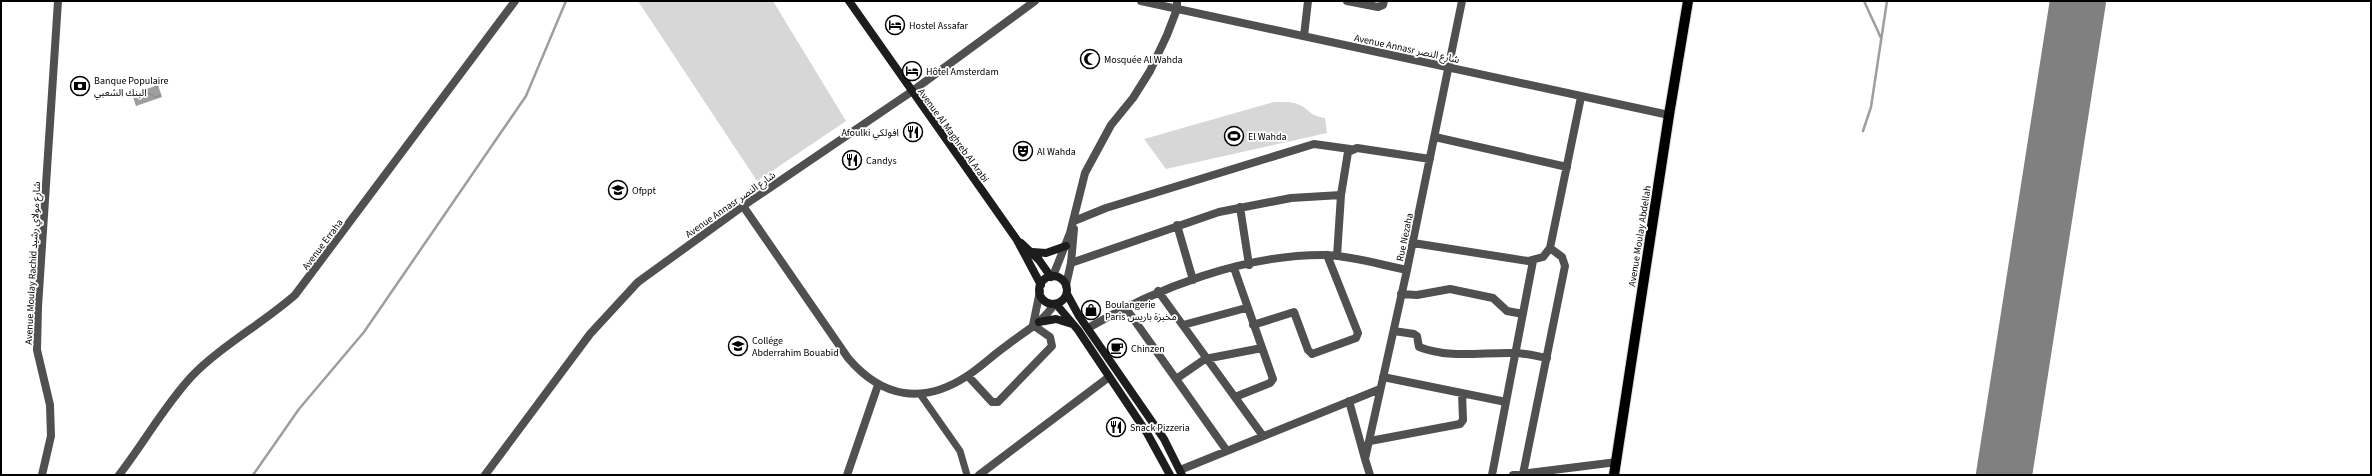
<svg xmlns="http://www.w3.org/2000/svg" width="2372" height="476" font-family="'Source Sans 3','Noto Sans Arabic',sans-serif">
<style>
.park{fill:#d7d7d7}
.water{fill:url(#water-waves)}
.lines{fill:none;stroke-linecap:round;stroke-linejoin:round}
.stream{stroke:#9e9e9e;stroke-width:2.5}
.runway{stroke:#808080;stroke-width:56}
.primary-casing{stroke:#dbdbdb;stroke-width:12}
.pedestrian{stroke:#505050;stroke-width:7}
.minor{stroke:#505050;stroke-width:8}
.tertiary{stroke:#505050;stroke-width:8}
.secondary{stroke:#1d1d1d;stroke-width:8}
.primary{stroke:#000;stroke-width:10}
.labels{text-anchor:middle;stroke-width:3.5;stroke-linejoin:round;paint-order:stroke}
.poi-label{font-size:10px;fill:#000;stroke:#fff;text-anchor:start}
.street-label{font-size:10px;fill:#000;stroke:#fff}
</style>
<defs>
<pattern id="water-waves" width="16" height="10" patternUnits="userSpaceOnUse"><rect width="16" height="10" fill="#9e9e9e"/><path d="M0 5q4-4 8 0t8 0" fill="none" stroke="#868686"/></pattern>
</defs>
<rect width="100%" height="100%" fill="#fff"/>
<path class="park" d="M638,1H773L846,121L757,181Z
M1274,102C1282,102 1292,101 1300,105C1312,111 1308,115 1325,118L1327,133L1166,169L1144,139Z"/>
<path class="water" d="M158,85L162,97L136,106L132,94Z"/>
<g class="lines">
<path class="stream" d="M1864,1L1881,38
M1863,131L1871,107L1887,1
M253,475L299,409L364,332L526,96L566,1"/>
<path class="runway" d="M2004,475L2078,1"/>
<g class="primary-casing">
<path id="primary" d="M1614,475L1669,115L1688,1"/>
</g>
<path class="pedestrian" d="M920,394L960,451L967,475"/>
<path class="minor" d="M1347,1L1378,7L1383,5L1384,1
M1304,36L1308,1
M1435,137L1567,167
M743,206L848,358C882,398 923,405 967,376C981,367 993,355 1006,346C1022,333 1044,322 1054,304
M1240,207L1249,265
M1074,221L1106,208L1314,144L1350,149
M1177,225L1193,280
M1413,243L1528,261L1543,257L1550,248L1581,97
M1337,256L1341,195L1348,152L1357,148L1430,159
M1071,263L1219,212L1291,198L1341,195
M1234,268L1273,379L1270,383L1235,397
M1158,291L1263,436
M1401,294L1417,295L1450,289L1493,298L1507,311L1523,314
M1125,307L1227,451
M1033,325L1040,291
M1183,325L1246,308
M1253,325L1294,312L1308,350L1312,354L1356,338L1358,333L1327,255
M1088,328C1157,288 1244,254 1326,255C1353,256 1381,265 1407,270
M1394,331L1414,334L1417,336L1419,347C1450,359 1482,352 1514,353C1525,353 1536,356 1547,358
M968,376L992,402H998L1052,346L1050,337L1033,325
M1383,377L1506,402
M1176,379L1205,359L1262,348
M1349,401L1365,459
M1370,441L1460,424L1463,420L1462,393
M1180,470L1380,389
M1523,474L1565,266L1562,257L1550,248
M42,475L51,436L50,405L37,350L38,307L58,1
M119,475C144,443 164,406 192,376C220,347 263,323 295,295L515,1
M847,475L878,385
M979,475L1109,377
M1370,475L1365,459L1407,270L1462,1
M1492,475L1533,261
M1513,475L1617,462"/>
<path class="tertiary" d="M1141,1L1669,115
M1053,276L1070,233L1085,173L1111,125L1133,98L1150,71L1167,35L1177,9V1
M1066,285L1071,263L1074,229
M485,475L590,334L638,282L743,206L911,92L1035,1"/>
<path class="secondary" d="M849,1L1017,240L1041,285
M1021,243L1039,260L1051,277
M1032,252L1046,253L1066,246
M1039 290a14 14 0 1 1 28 0a14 14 0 1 1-28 0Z
M1067,294L1079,316L1164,439L1182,475
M1056,304L1078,330L1147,433L1170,475
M1039,322L1056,319L1072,324"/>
<use href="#primary" class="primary"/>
</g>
<defs>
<g id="hotel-ring" transform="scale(1)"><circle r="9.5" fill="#fff" stroke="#000" stroke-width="1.5"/><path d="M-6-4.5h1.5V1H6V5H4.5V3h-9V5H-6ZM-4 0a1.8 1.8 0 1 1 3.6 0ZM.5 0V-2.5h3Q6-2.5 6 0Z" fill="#000"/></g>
<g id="mosque-ring" transform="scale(1)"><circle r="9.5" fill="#fff" stroke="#000" stroke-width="1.5"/><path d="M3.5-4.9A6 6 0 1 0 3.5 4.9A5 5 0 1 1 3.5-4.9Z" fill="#000"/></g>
<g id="bank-ring" transform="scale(1)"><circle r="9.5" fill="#fff" stroke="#000" stroke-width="1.5"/><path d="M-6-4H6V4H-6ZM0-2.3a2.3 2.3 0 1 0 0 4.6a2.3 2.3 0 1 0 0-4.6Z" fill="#000"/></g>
<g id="restaurant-ring" transform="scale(1)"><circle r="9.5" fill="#fff" stroke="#000" stroke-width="1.5"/><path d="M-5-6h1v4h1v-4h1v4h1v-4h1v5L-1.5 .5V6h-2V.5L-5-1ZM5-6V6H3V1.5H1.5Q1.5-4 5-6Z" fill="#000"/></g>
<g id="stadium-ring" transform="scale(1)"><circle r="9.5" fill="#fff" stroke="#000" stroke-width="1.5"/><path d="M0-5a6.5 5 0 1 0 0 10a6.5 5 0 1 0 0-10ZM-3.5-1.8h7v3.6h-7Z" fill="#000"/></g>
<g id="theatre-ring" transform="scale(1)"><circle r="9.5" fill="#fff" stroke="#000" stroke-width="1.5"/><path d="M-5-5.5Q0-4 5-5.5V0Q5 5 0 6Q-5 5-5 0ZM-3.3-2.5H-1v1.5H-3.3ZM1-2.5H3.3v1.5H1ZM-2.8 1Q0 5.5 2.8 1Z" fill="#000"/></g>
<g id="university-ring" transform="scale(1)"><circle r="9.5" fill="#fff" stroke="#000" stroke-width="1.5"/><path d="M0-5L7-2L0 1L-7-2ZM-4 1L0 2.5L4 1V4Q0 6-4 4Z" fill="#000"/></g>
<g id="shop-ring" transform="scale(1)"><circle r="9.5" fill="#fff" stroke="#000" stroke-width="1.5"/><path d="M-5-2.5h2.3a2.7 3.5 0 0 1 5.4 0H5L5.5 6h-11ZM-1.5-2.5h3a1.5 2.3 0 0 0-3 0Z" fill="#000"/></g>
<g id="cafe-ring" transform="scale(1)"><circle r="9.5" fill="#fff" stroke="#000" stroke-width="1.5"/><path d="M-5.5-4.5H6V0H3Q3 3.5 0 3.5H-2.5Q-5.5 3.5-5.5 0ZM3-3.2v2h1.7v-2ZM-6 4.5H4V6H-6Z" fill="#000"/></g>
</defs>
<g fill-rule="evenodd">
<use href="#hotel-ring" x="895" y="25"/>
<use href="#mosque-ring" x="1090" y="59"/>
<use href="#hotel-ring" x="912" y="71"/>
<use href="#bank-ring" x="80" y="86"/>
<use href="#restaurant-ring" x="913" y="132"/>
<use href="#stadium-ring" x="1234" y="136"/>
<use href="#theatre-ring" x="1023" y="151"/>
<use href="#restaurant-ring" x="852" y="160"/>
<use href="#university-ring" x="618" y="190"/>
<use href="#shop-ring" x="1091" y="310"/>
<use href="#university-ring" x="738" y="346"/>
<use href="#cafe-ring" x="1117" y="348"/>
<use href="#restaurant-ring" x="1116" y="427"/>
</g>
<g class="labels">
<g class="poi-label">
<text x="909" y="29">Hostel Assafar</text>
<text x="1104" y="63">Mosquée Al Wahda</text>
<text x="926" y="75">Hôtel Amsterdam</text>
<text x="94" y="84">Banque Populaire<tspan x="94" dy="12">البنك الشعبي</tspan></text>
<text x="899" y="136" text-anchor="end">Afoulki افولكي</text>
<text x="1248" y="140">El Wahda</text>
<text x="1037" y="155">Al Wahda</text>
<text x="866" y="164">Candys</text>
<text x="632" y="194">Ofppt</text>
<text x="1105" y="308">Boulangerie<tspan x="1105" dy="12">Paris مخبزة باريس</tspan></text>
<text x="752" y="344">Collége<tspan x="752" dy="12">Abderrahim Bouabid</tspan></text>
<text x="1131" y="352">Chinzen</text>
<text x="1130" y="431">Snack Pizzeria</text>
</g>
<g class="street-label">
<text transform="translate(1407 48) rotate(12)" y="4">Avenue Annasr شارع النصر</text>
<text transform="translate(954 135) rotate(54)" y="4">Avenue Al Maghreb Al Arabi</text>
<text transform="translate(730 204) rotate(-35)" y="4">Avenue Annasr شارع النصر</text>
<text transform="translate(1639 236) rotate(-81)" y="4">Avenue Moulay Abdellah</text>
<text transform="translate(1404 237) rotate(-78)" y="4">Rue Nezaha</text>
<text transform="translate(322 244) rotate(-53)" y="4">Avenue Erraha</text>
<text transform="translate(32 263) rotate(-87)" y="4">Avenue Moulay Rachid شارع مولاي رشيد</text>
</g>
</g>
<rect width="2372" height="476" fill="none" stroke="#000000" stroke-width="4"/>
</svg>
